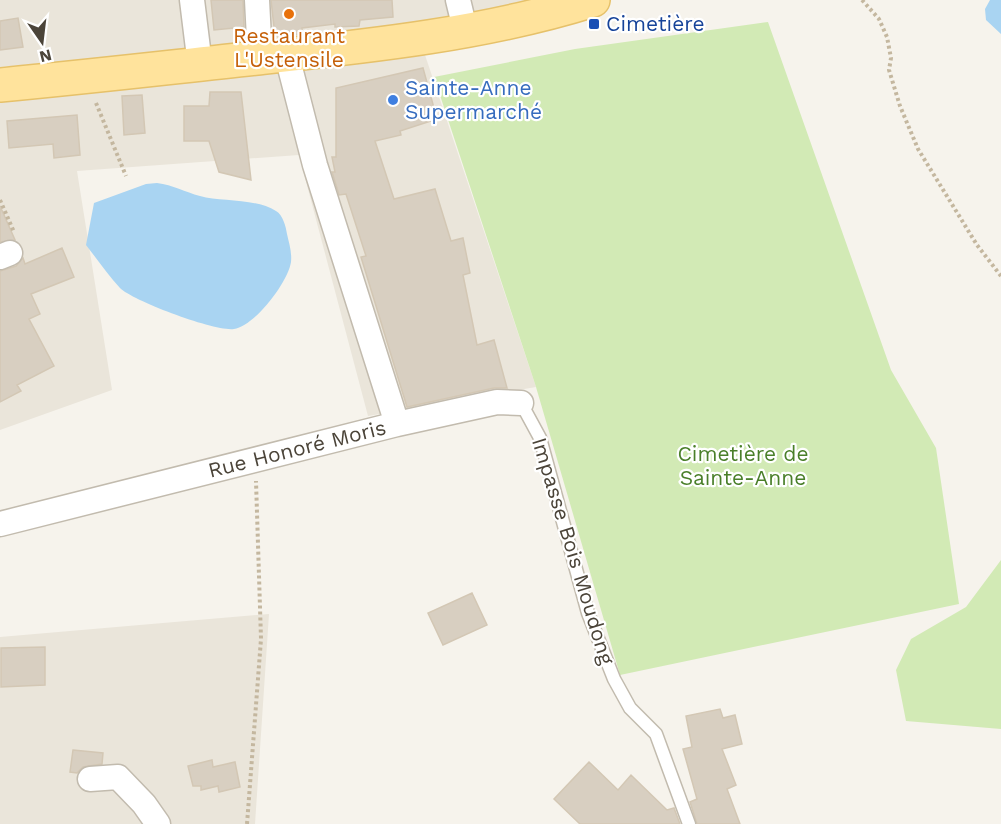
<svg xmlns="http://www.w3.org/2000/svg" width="1001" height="824" font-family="'Work Sans',sans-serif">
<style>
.residential{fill:#eae5da}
.green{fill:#d2eab5}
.water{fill:#a9d4f2}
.building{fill:#d8cfc1;stroke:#d3c7b4;stroke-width:1.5}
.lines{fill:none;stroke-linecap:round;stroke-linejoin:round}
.lane-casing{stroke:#c2bbae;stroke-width:15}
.street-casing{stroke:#c2bbae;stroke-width:27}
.primary-casing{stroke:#e6c16a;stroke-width:36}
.path{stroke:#c4b79f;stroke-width:4;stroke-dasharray:3 3;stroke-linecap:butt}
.lane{stroke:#fff;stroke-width:12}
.street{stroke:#fff;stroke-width:24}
.primary{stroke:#ffe39c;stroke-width:33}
.food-dot{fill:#e8710a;stroke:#fff;stroke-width:2}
.transit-dot{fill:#1a4fb4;stroke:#fff;stroke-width:2}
.shop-dot{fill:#3f7fe0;stroke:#fff;stroke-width:2}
.labels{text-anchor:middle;stroke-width:4.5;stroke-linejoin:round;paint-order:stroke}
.transit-label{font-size:21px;fill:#164399;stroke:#fff;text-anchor:start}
.food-label{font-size:21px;fill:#c56008;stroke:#fff}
.shop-label{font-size:21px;fill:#366cbe;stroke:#fff;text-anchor:start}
.street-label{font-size:21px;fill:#4b4439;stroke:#fff}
.park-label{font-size:21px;fill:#4a7f2a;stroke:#fff}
</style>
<rect width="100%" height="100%" fill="#f6f3ec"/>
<path class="residential" d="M0,0H575L421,43L536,387L368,416L299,155L77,171L112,390L0,430V93L70,85L68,61L0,67Z
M269,614L255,824H0V637Z"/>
<path class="green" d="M768,22L891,370L936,448L959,604L620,675L536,387L434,77L575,49Z
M1001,560V729L906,721L896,670L911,639L966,607Z"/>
<path class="water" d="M990,0H1001V34L986,20L985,9Z
M157,183C173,185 185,192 200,196C221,202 256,198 276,211C283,215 286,227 287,234C289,243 292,252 291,262C288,282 255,326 234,329C216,332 133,301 120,288C108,275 97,259 86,245L94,203L146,184Z"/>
<path class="building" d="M211,0H243L244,27L214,30Z
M271,0H392L393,17L360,20L359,26L335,27V24L302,28V34L275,36Z
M18,18L23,47L0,50V21Z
M423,68L437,119L400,131L401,135L375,141L394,199L435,189L451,241L463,238L470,273L463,275L477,345L494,340L507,388H494L407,407L361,257L366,256L346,194L339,195L332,172H335L332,157H336V88Z
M210,92H241L251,180L219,172L209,141H184V106H209Z
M142,95L145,133L124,135L122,96Z
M77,115L80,155L54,158L53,144L9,148L7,121Z
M0,206L15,240L0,242Z
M62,248L74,277L31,294L40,314L29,319L54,366L17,385L21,391L0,402V271L16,266L23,258L25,264Z
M472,593L487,625L443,645L428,613Z
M45,647V685L1,687V648Z
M720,709L723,718L735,715L742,744L722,749L736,785L727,789L740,824H697L690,802L697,799L683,749L692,747L686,716Z
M73,750L103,753L102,764L83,767L77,773L70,772Z
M212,760L213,767L235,762L240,787L219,792L218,786L201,790V786H193L188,766Z
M589,762L618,790L631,775L667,810L674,808L680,824H580L554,799Z"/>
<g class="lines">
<g class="lane-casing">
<path id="lane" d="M521,403L540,438L588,613L614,679L630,708L656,734L689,824"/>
</g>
<g class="street-casing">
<path id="street" d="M192,0L200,65
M257,0L260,58
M458,0L465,29
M0,257L10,253
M397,424L497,402L521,403
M0,524L397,424L315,165L287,56
M90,779L118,777L144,804L158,824"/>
</g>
<g class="primary-casing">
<path id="primary" d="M0,85C86,77 172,67 257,58C369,46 485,34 593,0"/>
</g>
<path class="path" d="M862,0L879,19L887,37L891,58L889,70L900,106L918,149L977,245L1001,276
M96,103L126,176
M0,200L14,232
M247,824L261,639L256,481"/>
<use href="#lane" class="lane"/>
<use href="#street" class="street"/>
<use href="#primary" class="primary"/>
</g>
<circle class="food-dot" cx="289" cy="14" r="6"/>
<rect class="transit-dot" x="588" y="18" width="12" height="12" rx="3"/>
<circle class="shop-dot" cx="393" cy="100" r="6"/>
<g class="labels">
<g class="transit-label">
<text x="606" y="31">Cimetière</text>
</g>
<g class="food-label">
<text x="289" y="43">Restaurant<tspan x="289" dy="24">L'Ustensile</tspan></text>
</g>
<g class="shop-label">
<text x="405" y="95">Sainte-Anne<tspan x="405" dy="24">Supermarché</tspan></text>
</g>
<g class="street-label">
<text transform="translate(297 449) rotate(-14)" y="7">Rue Honoré Moris</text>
<text transform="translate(573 551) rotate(73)" y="7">Impasse Bois Moudong</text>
</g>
<g class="park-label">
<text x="743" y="461">Cimetière de<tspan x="743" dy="24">Sainte-Anne</tspan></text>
</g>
</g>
<g transform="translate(42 42) rotate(166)" stroke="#ffffff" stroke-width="4.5" paint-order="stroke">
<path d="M0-4.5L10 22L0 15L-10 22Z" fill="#4b4439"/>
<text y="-9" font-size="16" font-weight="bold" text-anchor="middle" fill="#4b4439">N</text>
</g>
</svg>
